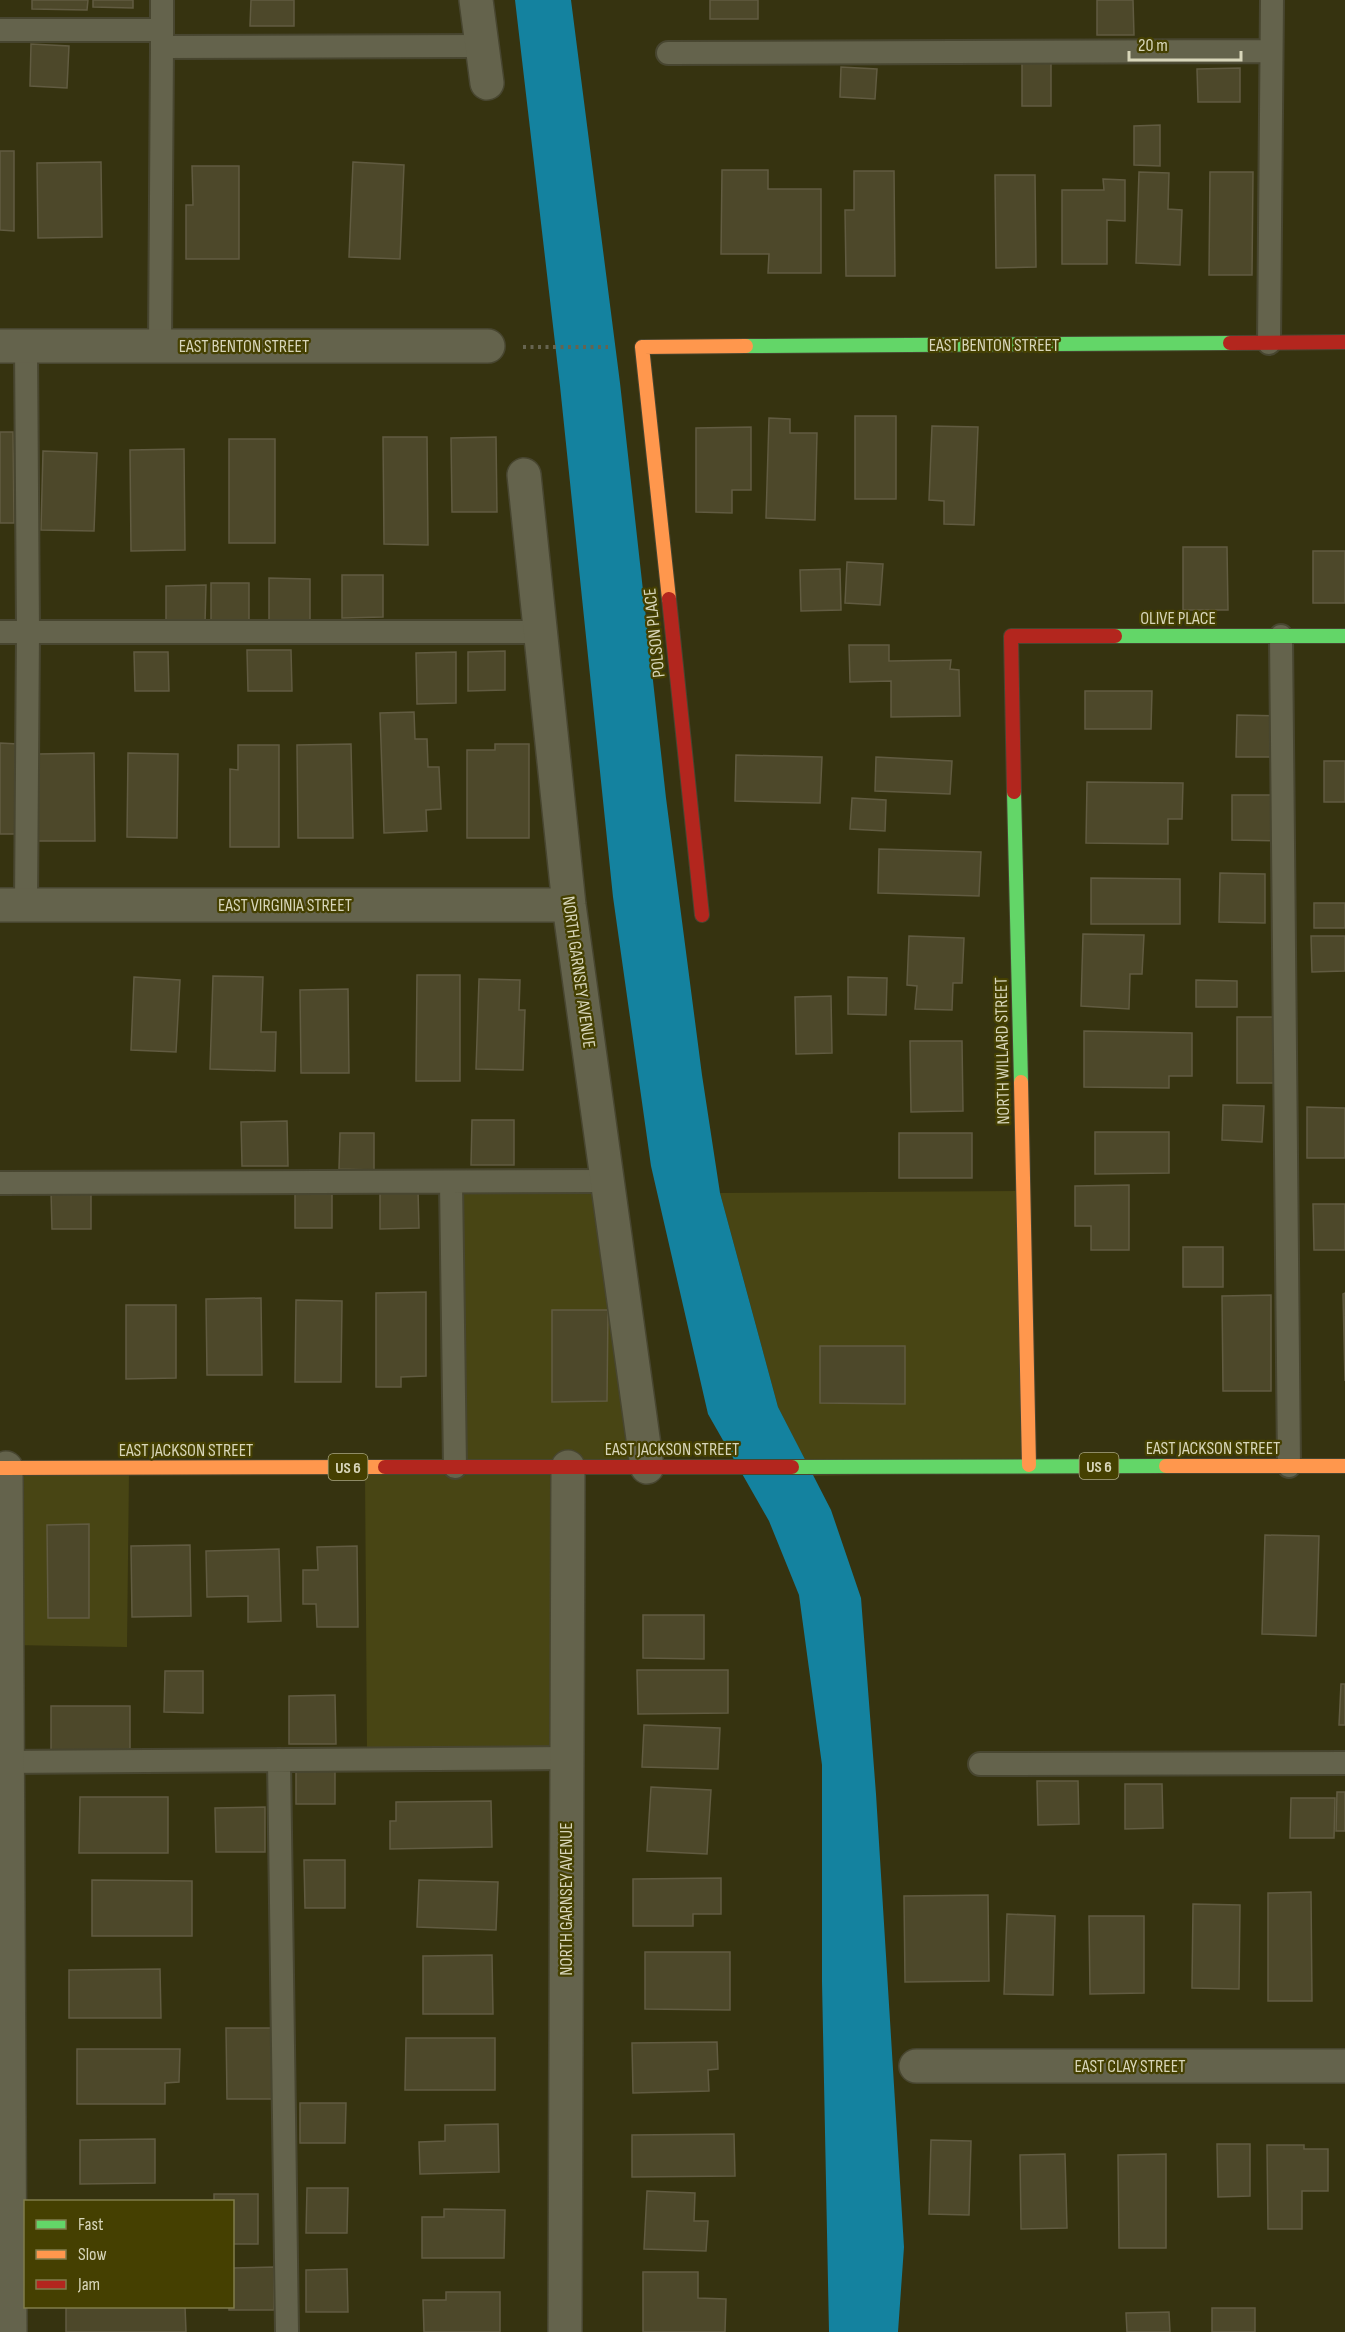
<svg xmlns="http://www.w3.org/2000/svg" width="1345" height="2332" font-family="'Sofia Sans Condensed',sans-serif">
<style>
.built{fill:#484514}
.water{fill:#14829f}
.building{fill:#4d482a;stroke:#615b41;stroke-width:1.5}
.lines{fill:none;stroke-linecap:round;stroke-linejoin:round}
.lane-casing{stroke:#484630;stroke-width:26}
.street-casing{stroke:#484630;stroke-width:36}
.fast-casing{stroke:#484630;stroke-width:16}
.slow-casing{stroke:#484630;stroke-width:16}
.jam-casing{stroke:#484630;stroke-width:16}
.path{stroke:#666450;stroke-width:4;stroke-dasharray:3 4.5;stroke-linecap:butt}
.lane{stroke:#64634c;stroke-width:22}
.street{stroke:#64634c;stroke-width:33}
.fast{stroke:#63d668;stroke-width:14}
.slow{stroke:#ff974d;stroke-width:14}
.jam{stroke:#b3261e;stroke-width:14}
.labels{text-anchor:middle;stroke-width:4.5;stroke-linejoin:round;paint-order:stroke}
.shield{fill:#454001;stroke:#aca982;stroke-width:1.5}
.shield-label{font-size:16px;font-weight:bold;fill:#d8d6ba}
.street-label{font-size:18px;fill:#d8d6ba;stroke:#454001}
</style>
<rect width="100%" height="100%" fill="#363310"/>
<path class="built" d="M463,1185H605L642,1462L466,1461Z
M1020,1191L1026,1472L813,1476L778,1407L720,1193Z
M129,1471L127,1647L12,1645L10,1473Z
M365,1472H564L563,1752L367,1753Z"/>
<path class="water" d="M515,0H571L620,383L666,798L702,1075L720,1193L778,1407L831,1510L861,1598L876,1794L904,2247L898,2332H829L822,1982V1765L799,1595L769,1521L708,1414L651,1166L613,897L560,386Z"/>
<path class="building" d="M32,0H88L87,10L32,9Z
M93,0H133V8L93,7Z
M251,0H294V26H250Z
M710,0H758V19H710Z
M1097,0H1133L1134,35H1097Z
M31,44L69,46L67,88L30,86Z
M1022,62L1051,63V106H1022Z
M841,67L877,69L875,99L840,97Z
M1240,68V102H1198L1197,69Z
M1160,125V166L1134,165V126Z
M0,151H14V231L0,230Z
M101,162L102,237L38,238L37,163Z
M353,162L404,165L400,259L349,257Z
M192,166H239V259H186V205H193Z
M722,170H768V189H821V273H768L769,254H721Z
M854,171H894L895,276H846L845,210H854Z
M1139,172L1169,173L1168,209L1182,210L1180,265L1136,263Z
M1210,172H1253L1252,275H1209Z
M995,175H1035L1036,267L996,268Z
M1103,179L1125,180V221L1107,220V264H1062V190H1104Z
M855,416H896V499H855Z
M769,418L790,419V433H817L815,520L766,518Z
M932,426L978,427L974,525L944,524V501L929,500Z
M751,427V490H732V513L696,512V428Z
M0,432H13L14,523H0Z
M383,437H427L428,545L384,544Z
M496,437L497,512H452L451,438Z
M229,439H275V543H229Z
M184,449L185,550L131,551L130,450Z
M43,451L97,453L94,531L41,530Z
M1183,547H1227L1228,610H1183Z
M1313,551H1345V603H1313Z
M847,562L883,564L880,605L845,603Z
M840,569L841,610L801,611L800,570Z
M342,575H383V617L342,618Z
M269,578L310,579V620H269Z
M211,583H249V624H211Z
M206,585L205,623H166V586Z
M849,645H889V661L951,660L950,669L959,670L960,716L891,717V681L850,682Z
M247,650H291L292,691H248Z
M505,651V690L468,691V652Z
M134,652H168L169,691H135Z
M456,652V703L417,704L416,653Z
M1085,691H1152L1151,729H1085Z
M414,712L415,739H427L428,767H439L441,809L426,810L427,831L384,833L380,713Z
M1237,715L1282,716V757H1236Z
M0,743L18,744L15,834H0Z
M351,744L353,838H298L297,745Z
M495,744H529V838H467V750H495Z
M238,745H279V847H230V769L238,770Z
M94,753L95,841H38V754Z
M128,753L178,754L177,838L127,837Z
M736,755L822,757L820,803L735,801Z
M876,757L952,761L950,794L875,791Z
M1324,761H1345V802H1324Z
M1087,782L1183,783L1182,819H1168V844L1086,843Z
M1232,795H1279L1278,841L1232,840Z
M852,798L886,800L885,831L850,829Z
M879,849L981,852L979,896L878,893Z
M1220,873L1265,874V923L1219,922Z
M1091,878L1180,879V924H1091Z
M1314,903H1345V928H1314Z
M1083,934L1144,935L1142,974H1130L1129,1009L1081,1006Z
M909,936L964,938L962,983H953L952,1010L915,1009L917,986L907,985Z
M1311,936H1345V971L1312,972Z
M417,975H460V1081H416Z
M213,976L263,977L261,1032H276L275,1071L210,1069Z
M134,977L180,980L176,1052L131,1050Z
M848,977L887,978L886,1015L848,1014Z
M479,979L520,980L519,1010H525L523,1070L476,1069Z
M1196,980L1237,981V1007H1196Z
M348,989L349,1073H301L300,990Z
M831,996L832,1053L796,1054L795,997Z
M1237,1017H1280L1279,1083H1237Z
M1084,1031L1192,1033V1076H1169V1088L1084,1087Z
M910,1041H962L963,1111L911,1112Z
M1223,1105L1264,1106L1262,1142L1222,1140Z
M1307,1107L1345,1108V1158H1307Z
M472,1120H514V1165H471Z
M287,1121L288,1166H242L241,1122Z
M1095,1132H1169V1173L1095,1174Z
M340,1133H374V1170L339,1169Z
M899,1133H972V1178H899Z
M1129,1185V1250H1091V1226H1075V1186Z
M332,1189V1228H295V1190Z
M380,1190H418L419,1228L380,1229Z
M91,1191V1229H52L51,1192Z
M1313,1204H1345V1250H1314Z
M1183,1247H1223V1287H1183Z
M426,1292V1376L401,1377V1387H376V1293Z
M1345,1293V1381L1343,1294Z
M1271,1295V1391H1223L1222,1296Z
M261,1298L262,1375H207L206,1299Z
M296,1300L342,1301L341,1382H295Z
M126,1305H176V1378L126,1379Z
M552,1310H608L607,1401L552,1402Z
M820,1346H905V1404L820,1403Z
M89,1524V1618H48L47,1525Z
M1265,1535L1319,1536L1316,1636L1262,1634Z
M190,1545L191,1616L132,1617L131,1546Z
M357,1546L358,1627H317L316,1604H303V1570H318L317,1547Z
M279,1549L281,1621L248,1622V1596L207,1597L206,1551Z
M643,1615H704V1659L643,1658Z
M637,1670H728V1713L638,1714Z
M165,1671H203V1713L164,1712Z
M1341,1684H1345V1725H1339Z
M335,1695L336,1744H289V1696Z
M51,1706H130V1753H51Z
M644,1725L720,1728L718,1769L642,1767Z
M296,1771H335V1804H296Z
M1037,1781H1078L1079,1824L1038,1825Z
M1125,1784H1162L1163,1828L1125,1829Z
M651,1787L711,1790L707,1854L647,1851Z
M1337,1792H1345V1831H1336Z
M80,1797H168V1853H79Z
M1291,1798H1335L1334,1838H1290Z
M491,1801L492,1847L390,1849V1821H396V1802Z
M265,1807V1852H216L215,1808Z
M304,1860H345V1908H305Z
M721,1878V1914H693V1926H633V1879Z
M92,1880L192,1881V1936H92Z
M419,1880L498,1882L496,1930L417,1927Z
M1311,1892L1312,2001H1268V1893Z
M988,1895L989,1981L905,1982L904,1896Z
M1193,1904L1240,1905L1239,1989L1192,1988Z
M1007,1914L1055,1916L1053,1995L1004,1994Z
M1089,1916H1144V1993L1090,1994Z
M645,1952H730V2010L645,2009Z
M492,1955L493,2014H423V1956Z
M160,1969L161,2018H69V1970Z
M226,2028H272L273,2099H227Z
M406,2038H495V2090H405Z
M717,2042L718,2069L708,2070L709,2091L633,2093L632,2043Z
M77,2049H180L179,2082L165,2083V2104H77Z
M300,2103H346L345,2143H300Z
M498,2124L499,2172L420,2174L419,2142L445,2141V2125Z
M734,2134L735,2176L632,2177V2135Z
M155,2139V2183L80,2184V2140Z
M931,2140L971,2141L969,2215L929,2214Z
M1217,2144H1250V2196L1218,2197Z
M1267,2145H1304V2149H1328V2191H1302V2229H1268Z
M1065,2154L1067,2228L1021,2229L1020,2155Z
M1166,2154V2248H1119L1118,2155Z
M307,2188H348L347,2233H306Z
M647,2191L695,2193L694,2221H708L706,2251L644,2249Z
M214,2194H258V2244H232V2202H214Z
M444,2209L505,2210L504,2258H422V2217H444Z
M274,2267V2310H229V2306H232V2268Z
M347,2269L348,2312H306V2270Z
M643,2272H698V2298L726,2299L725,2332H643Z
M446,2292H500V2332H424L423,2300H446Z
M66,2306H185L186,2332H66Z
M1212,2308H1255V2332H1212Z
M1169,2312L1170,2332H1127L1126,2313Z"/>
<g class="lines">
<g class="lane-casing">
<path id="lane" d="M0,30H162
M162,46V0
M668,53L1271,51
M1269,343L1272,0
M26,346L28,632H540
M160,346L162,47L482,46
M0,632H28L26,905
M1281,636L1289,1466
M451,1182L455,1467
M0,1183L608,1181
M279,1760L287,2332
M0,1762L567,1758
M980,1764L1345,1763"/>
</g>
<g class="street-casing">
<path id="street" d="M476,0L487,83
M0,346H488
M524,475L569,905L647,1467
M0,905H569
M6,1468L10,2332
M916,2066H1345
M565,2332L568,1467"/>
</g>
<g class="fast-casing">
<path id="fast" d="M746,346L1230,343
M1115,636H1345
M1014,792L1021,1082
M792,1467L1166,1466"/>
</g>
<g class="slow-casing">
<path id="slow" d="M669,599L642,347L746,346
M1021,1082L1029,1465
M1166,1466H1345
M0,1468L385,1467"/>
</g>
<g class="jam-casing">
<path id="jam" d="M1230,343L1345,342
M669,599L702,915
M1014,792L1011,636H1115
M385,1467H792"/>
</g>
<path class="path" d="M523,347H608"/>
<use href="#lane" class="lane"/>
<use href="#street" class="street"/>
<use href="#fast" class="fast"/>
<use href="#slow" class="slow"/>
<use href="#jam" class="jam"/>
</g>
<g class="labels">
<g class="shield">
<rect x="1079.5" y="1453" width="39" height="26" rx="4.5"/>
<rect x="328.5" y="1454" width="39" height="26" rx="4.5"/>
</g>
<g class="shield-label">
<text x="1099" y="1472">US 6</text>
<text x="348" y="1473">US 6</text>
</g>
<g class="street-label">
<text x="994" y="351">EAST BENTON STREET</text>
<text x="244" y="352">EAST BENTON STREET</text>
<text x="1178" y="624">OLIVE PLACE</text>
<text transform="translate(654 633) rotate(-96)" y="6">POLSON PLACE</text>
<text x="285" y="911">EAST VIRGINIA STREET</text>
<text transform="translate(579 972) rotate(82)" y="6">NORTH GARNSEY AVENUE</text>
<text transform="translate(1002 1051) rotate(-91)" y="6">NORTH WILLARD STREET</text>
<text x="1213" y="1454">EAST JACKSON STREET</text>
<text x="672" y="1455">EAST JACKSON STREET</text>
<text x="186" y="1456">EAST JACKSON STREET</text>
<text transform="translate(566 1899) rotate(-90)" y="6">NORTH GARNSEY AVENUE</text>
<text x="1130" y="2072">EAST CLAY STREET</text>
</g>
</g>
<rect x="24" y="2200" width="210" height="108" fill="#454001" stroke="#807c4b" stroke-width="1.5"/>
<rect x="36" y="2220" width="30" height="9" fill="#63d668" stroke="#807c4b" stroke-width="1.5"/>
<text x="78" y="2230" font-size="18" fill="#d8d6ba">Fast</text>
<rect x="36" y="2250" width="30" height="9" fill="#ff974d" stroke="#807c4b" stroke-width="1.5"/>
<text x="78" y="2260" font-size="18" fill="#d8d6ba">Slow</text>
<rect x="36" y="2280" width="30" height="9" fill="#b3261e" stroke="#807c4b" stroke-width="1.5"/>
<text x="78" y="2290" font-size="18" fill="#d8d6ba">Jam</text>
<path d="M1129 51v9h112v-9" fill="none" stroke="#d8d6ba" stroke-width="3"/>
<text x="1138" y="51" font-size="18" fill="#d8d6ba" stroke="#454001" stroke-width="4.5" paint-order="stroke">20 m</text>
</svg>
